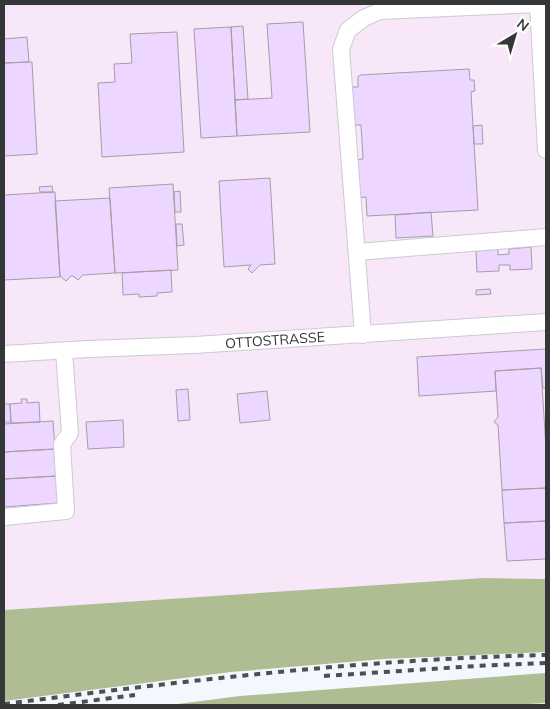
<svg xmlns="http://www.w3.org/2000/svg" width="550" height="709" font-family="Mulish,sans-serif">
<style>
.commercial{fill:#f8e7f8}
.forest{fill:#afbd93}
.building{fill:#edd6ff;stroke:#a39fa5}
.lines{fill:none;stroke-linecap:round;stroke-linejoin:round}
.minor-casing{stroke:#cacbd2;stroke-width:18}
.minor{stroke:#fff;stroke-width:16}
.rail{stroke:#4d4f51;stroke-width:4;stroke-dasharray:6 6;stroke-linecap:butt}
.labels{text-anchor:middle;stroke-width:4.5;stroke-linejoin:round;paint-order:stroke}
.street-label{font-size:14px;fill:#353638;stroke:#fff}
</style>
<rect width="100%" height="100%" fill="#f5f7fe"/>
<path class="commercial" d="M4,4H546V579L484,578L4,610Z"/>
<path class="forest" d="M484,578L546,579V652L384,659L231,672L4,701V610Z
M546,673V703L510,705H170L240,696Z"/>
<path class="building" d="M303,22L310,132L237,136L235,100L272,98L267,24Z
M243,26L248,99L235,100L231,27Z
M231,27L237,136L201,138L194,29Z
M177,32L184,152L102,157L98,83L115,82L114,64L132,63L130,34Z
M27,37L29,62L4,63V39Z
M32,62L37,154L4,156V63Z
M469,69L470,80H474L475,91L471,92L478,210L367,216L366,197L357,198L354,160L363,159L361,125H352L350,87H358V77L360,75Z
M482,125L483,144H474L473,126Z
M270,178L275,264L260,265L252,273L248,269L251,265L224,267L219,181Z
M173,184L178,270L115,273L109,188Z
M52,186L53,192H40L39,187Z
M180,191L181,212H175L174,192Z
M55,192L60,277L4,280V195Z
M110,198L115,273L83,275L78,280L73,276H71L66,281L60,276L55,201Z
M431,212L433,236L396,238L395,215Z
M176,224H182L184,245L177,246Z
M531,247L532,269L510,270V265H499V271L477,272L476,251L498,249V255L509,254V249Z
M171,270L172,292L157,293V296L139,297V294L123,295L122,273Z
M490,289L491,294L476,295V290Z
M546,349V388H543L541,368L495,371L496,391L419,396L417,357Z
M541,368L546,449V488L502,490L498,425L494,422L498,417L495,371Z
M188,389L190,420L178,421L176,390Z
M267,391L270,420L240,423L237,394Z
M21,399H27V403L39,402L40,422L11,423L10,404L22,403Z
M4,404H10L11,422H4Z
M123,420L124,447L88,449L86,422Z
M53,421L55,449L4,452V424Z
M55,449L57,476L4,479V452Z
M57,476L58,503L4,507V479Z
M546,488V521L504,523L502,490Z
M546,521V559L507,561L504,523Z"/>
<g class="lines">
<g class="minor-casing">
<path id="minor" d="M357,252L546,237
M363,335L341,49L348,30L364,18L380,11L538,4L546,150
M4,354L88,349L195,345L546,322
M4,517L66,511L62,444L70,433L64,351"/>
</g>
<use href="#minor" class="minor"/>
<path class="rail" d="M324,676L476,666L546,663
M4,704C184,681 365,659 546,655
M58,705L135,695"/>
</g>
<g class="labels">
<g class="street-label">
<text transform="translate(275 340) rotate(-4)" y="5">OTTOSTRASSE</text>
</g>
</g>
<rect width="550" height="709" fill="none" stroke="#353638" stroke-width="10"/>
<g transform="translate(515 35) rotate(38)" stroke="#ffffff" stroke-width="4" paint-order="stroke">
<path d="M0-4L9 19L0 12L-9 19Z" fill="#353638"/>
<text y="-8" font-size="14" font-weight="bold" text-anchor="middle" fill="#353638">N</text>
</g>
</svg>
